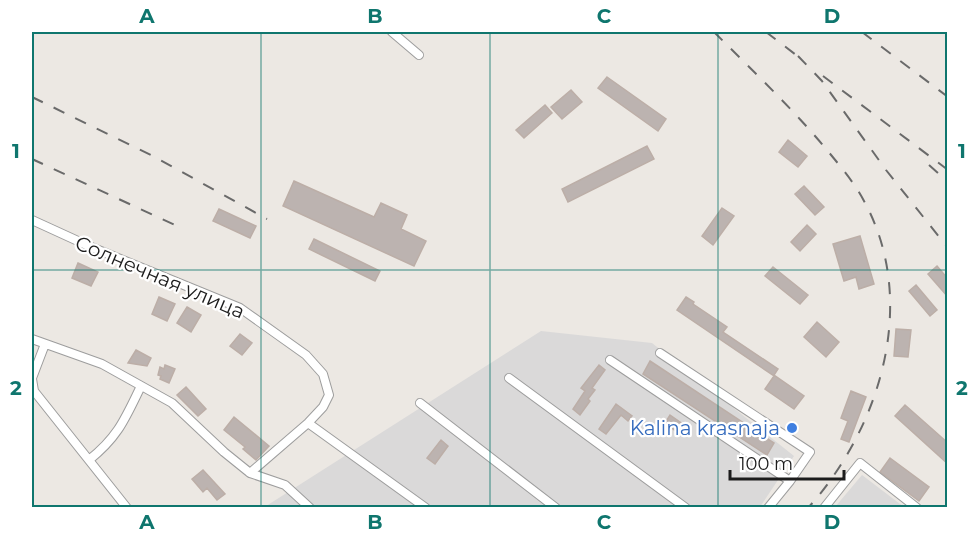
<svg xmlns="http://www.w3.org/2000/svg" width="979" height="539" font-family="Montserrat,sans-serif">
<style>
.residential{fill:#dad9d9}
.building{fill:#bcb3b0;stroke:#bcaea7;stroke-width:1.5}
.lines{fill:none;stroke-linecap:round;stroke-linejoin:round}
.street-casing{stroke:#9d9d9d;stroke-width:10}
.street{stroke:#fff;stroke-width:8}
.rail{stroke:#6a6a6a;stroke-width:2;stroke-dasharray:12 12;stroke-linecap:butt}
.grid{fill:none;stroke:#0f766e;stroke-width:1.5;stroke-opacity:0.55}
.shop-dot{fill:#3f7fe0;stroke:#fff;stroke-width:2}
.labels{text-anchor:middle;stroke-width:4.5;stroke-linejoin:round;paint-order:stroke}
.street-label{font-size:20px;fill:#1c1c1c;stroke:#fff}
.shop-label{font-size:20px;fill:#366cbe;stroke:#fff;text-anchor:end}
.neatline{fill:none;stroke:#0f766e;stroke-width:2}
.grid-label{font-size:20px;text-anchor:middle;font-weight:bold;fill:#0f766e}
</style>
<rect width="100%" height="100%" fill="#ece8e3"/>
<path class="residential" d="M541,331L652,343L794,456L760,507L263,508Z
M862,475L904,507H835Z"/>
<path class="building" d="M607,77L666,119L658,131L598,88Z
M571,90L582,102L562,119L551,107Z
M545,105L552,113L524,138L516,130Z
M788,140L807,156L798,167L779,152Z
M647,146L654,159L568,202L562,189Z
M294,181L374,217L381,203L407,215L401,229L426,241L414,266L283,206Z
M804,186L824,207L815,215L795,194Z
M722,208L734,216L713,245L702,236Z
M219,209L256,226L250,238L213,221Z
M807,225L816,234L800,251L791,242Z
M860,236L874,284L859,289L856,277L844,281L833,244Z
M314,239L380,271L375,281L309,249Z
M78,263L98,272L91,286L72,278Z
M937,266L948,279V297L928,274Z
M773,267L808,295L800,304L765,276Z
M916,285L937,310L930,316L909,291Z
M159,297L175,304L167,321L152,314Z
M686,297L694,302L693,304L727,327L723,332L778,369L774,375L804,396L794,409L765,389L774,376L677,310Z
M187,307L201,315L191,332L177,323Z
M817,322L839,342L826,357L804,337Z
M896,329L911,330L908,357L894,356Z
M240,334L252,343L242,355L230,346Z
M136,350L151,358L147,366L128,363Z
M650,361L774,443L767,455L643,374Z
M165,365L175,369L169,383L160,379L161,376L158,375L160,367L164,369Z
M599,365L605,370L592,388L595,390L588,399L590,401L580,415L573,409L585,391L581,388Z
M186,387L206,409L198,416L177,395Z
M851,391L866,397L849,442L841,439L848,421L841,418Z
M616,404L632,416L628,421L621,415L606,434L599,429Z
M905,405L948,443V464L895,416Z
M670,415L687,427L681,435L665,423Z
M234,417L269,446L256,460L243,449L245,447L224,430Z
M441,440L448,446L435,464L427,458Z
M890,458L929,487L919,501L880,472Z
M203,470L225,494L217,500L207,488L203,492L192,479Z"/>
<g class="lines">
<g class="street-casing">
<path id="street" d="M392,32L419,55
M32,220L91,247L240,308L306,355L323,374L329,395L323,407L308,423L250,473L224,452L172,403L102,364L32,339
M660,353L810,452L790,481L768,508
M610,360L790,481
M32,378L45,344
M509,378L686,508
M32,379L34,391L127,508
M420,403L556,508
M308,423L426,508
M89,460C118,437 125,419 141,386
M250,473L285,485L310,508
M824,508L860,463L917,508"/>
</g>
<use href="#street" class="street"/>
<path class="rail" d="M714,32C752,70 792,108 827,150C840,166 854,182 864,201C919,301 881,427 808,508
M766,32L804,61
M862,32L948,97
M798,56L822,81L886,170L948,248
M823,76L948,170
M32,97L153,156L267,219
M32,159L175,225
M929,165L948,182"/>
</g>
<path class="grid" d="M261,32V508M490,32V508M718,32V508M32,270H948"/>
<circle class="shop-dot" cx="792" cy="428" r="6"/>
<g class="labels">
<g class="street-label">
<text transform="translate(160 277) rotate(23)" y="7">Солнечная улица</text>
</g>
<g class="shop-label">
<text x="780" y="435">Kalina krasnaja</text>
</g>
</g>
<rect width="979" height="539" fill="none" stroke="#ffffff" stroke-width="66"/>
<path d="M730 470v9h114v-9" fill="none" stroke="#1c1c1c" stroke-width="3"/>
<text x="739" y="470" font-size="18" fill="#1c1c1c" stroke="#ffffff" stroke-width="4.5" paint-order="stroke">100 m</text>
<rect x="33" y="33" width="913" height="473" class="neatline"/>
<g class="grid-label">
<text x="147" y="23">A</text>
<text x="375" y="23">B</text>
<text x="604" y="23">C</text>
<text x="832" y="23">D</text>
<text x="16" y="158">1</text>
<text x="962" y="158">1</text>
<text x="16" y="395">2</text>
<text x="962" y="395">2</text>
<text x="147" y="529">A</text>
<text x="375" y="529">B</text>
<text x="604" y="529">C</text>
<text x="832" y="529">D</text>
</g>
</svg>
